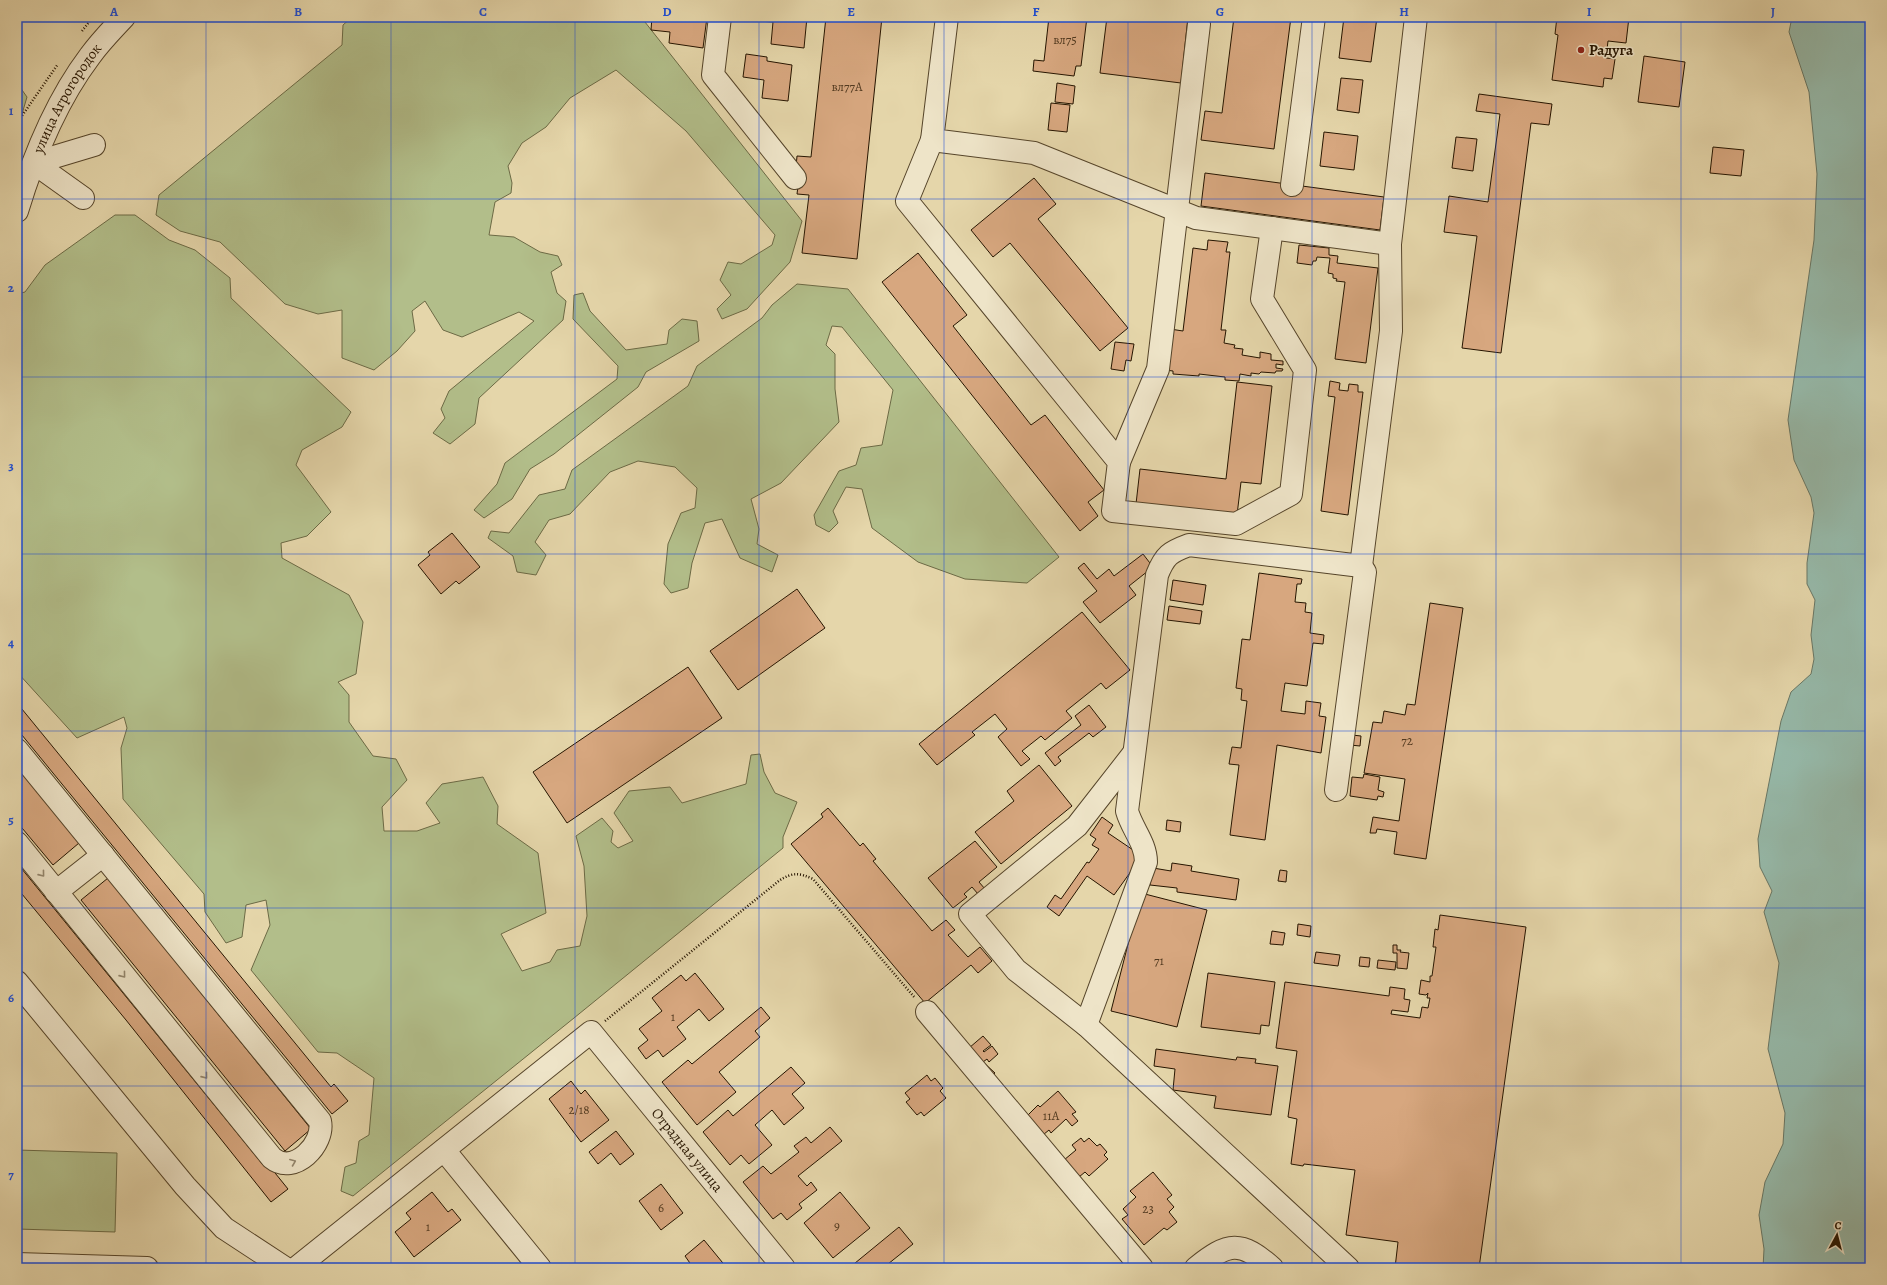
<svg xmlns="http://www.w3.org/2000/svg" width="1887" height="1285" font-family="Alegreya,serif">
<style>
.green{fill:#b2be8a;stroke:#6c6a45}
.water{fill:#96b9a9;stroke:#697765}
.building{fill:#d7a77f;stroke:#261500}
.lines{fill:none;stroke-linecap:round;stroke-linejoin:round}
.minor-casing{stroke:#56452a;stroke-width:24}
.path{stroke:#261500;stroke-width:2.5;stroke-dasharray:1 2;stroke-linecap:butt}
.minor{stroke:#eee4c8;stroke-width:22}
.oneway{stroke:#94876e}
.grid{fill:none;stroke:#1d4ed8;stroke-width:1;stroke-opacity:0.55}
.poi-dot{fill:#8f2418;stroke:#eee4c8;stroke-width:1.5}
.labels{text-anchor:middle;stroke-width:3;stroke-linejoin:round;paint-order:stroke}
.number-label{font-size:13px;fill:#523a20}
.poi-label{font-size:15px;font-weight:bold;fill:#261500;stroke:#eee4c8;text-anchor:start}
.street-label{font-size:15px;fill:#261500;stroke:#eee4c8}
.neatline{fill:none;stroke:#1d4ed8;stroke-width:1.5}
.grid-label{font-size:13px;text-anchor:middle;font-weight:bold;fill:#1d4ed8}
</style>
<rect width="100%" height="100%" fill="#e5d6aa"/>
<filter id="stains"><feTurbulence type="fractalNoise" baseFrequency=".005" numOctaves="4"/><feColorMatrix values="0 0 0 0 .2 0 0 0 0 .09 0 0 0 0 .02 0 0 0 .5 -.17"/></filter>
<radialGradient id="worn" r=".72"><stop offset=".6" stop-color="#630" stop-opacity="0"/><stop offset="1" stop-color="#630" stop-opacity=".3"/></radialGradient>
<path class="green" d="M352,17H641L802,221L790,262L747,309L722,319L717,309L731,295L720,280L728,262L741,264L772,245L775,235L686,131L616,70L570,98L546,127L522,143L508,166L512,183L511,193L495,202L489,235L514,237L540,252L558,256L562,265L551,272L557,293L566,301L563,320L479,398L475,424L450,444L433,433L445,418L441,409L449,391L534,321L519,312L462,337L443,330L425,301L412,311L415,331L397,351L374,370L342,358V310L318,314L285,304L220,242L180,231L156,215L159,195L342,45L343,25Z
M17,83L27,97L17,131Z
M115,215H135L169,240L195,250L230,278L231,298L351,412L342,427L302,450L296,465L331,512L307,536L281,543L282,558L349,595L363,622L356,674L338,682L349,695V722L373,756L396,759L407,780L382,807L384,831H417L440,823L426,803L442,784L483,777L498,806L497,824L538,853L546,913L501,934L522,971L550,962L557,950L580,946L587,916L584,866L576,836L602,818L613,831L611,842L618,848L633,841L614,813L629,791L670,787L682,803L746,784L751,755L760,754L764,772L775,793L797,802L783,837V848L574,1018L353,1196L341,1191L345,1167L356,1163L359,1141L369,1135L374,1078L337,1053L318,1052L251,970L270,925L266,900L246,905L242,937L226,943L205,912L204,894L123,799L121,748L127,728L124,717L77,738L17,672V294L25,292L45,265Z
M797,284L848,289L1059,557L1027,583L965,579L918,562L872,528L862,489L846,487L833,511L838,523L829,532L816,525L814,515L839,471L856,465L861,448L882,445L893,390L842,327L832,326L826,345L835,354V389L839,422L781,483L751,499L759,529L757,544L778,555L772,572L740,558L722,519L705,523L692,563L688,588L671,593L664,584L668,544L681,513L695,508L697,488L675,467L638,461L610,472L570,514L549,520L535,542L546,555L536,575L517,572L513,556L488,538L491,531L509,533L539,495L565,489L572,470L688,386L697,366L762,318L772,305Z
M583,293L590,311L626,350L667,344L669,330L682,319L697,321L699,341L646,372L638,387L554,454L530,469L512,499L484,518L474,510L497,484L505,463L617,379L618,366L573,319L574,295Z
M17,1150L117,1153L115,1232L17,1229Z"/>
<path class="water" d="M1792,17H1870V1268H1763L1764,1249L1759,1215L1765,1182L1783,1144L1785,1113L1768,1049L1779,963L1764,912L1772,891L1760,867L1758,839L1781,721L1791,692L1811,674L1814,659L1811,635L1815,600L1807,584V563L1814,513L1811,497L1794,460L1788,420L1814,240L1817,174L1809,92L1789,32Z"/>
<path class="building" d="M652,17H707L703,48L669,43L670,32L651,30Z
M758,17H807L804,48L771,44L773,22L758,21Z
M826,17H882L857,259L802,253L809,195L797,194L799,178H795L797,156L811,157Z
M1049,17H1087L1081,66H1076L1074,76L1033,71L1034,60L1044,61Z
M1107,17H1188L1181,83L1100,73Z
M1234,17H1291L1274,149L1201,140L1205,111L1222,113Z
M1344,17H1377L1371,62L1339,58Z
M1557,17H1629L1626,43L1608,41L1606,58L1615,59L1612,79L1604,78L1603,87L1552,80L1558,35L1555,34Z
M746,54L767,57V61L792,65L788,101L762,98L764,80L743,77Z
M1644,56L1685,62L1679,107L1638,102Z
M1341,78L1363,80L1359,113L1337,110Z
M1057,83L1075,86L1073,104L1055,102Z
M1479,94L1552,104L1549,125L1531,123L1501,353L1462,348L1477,236L1444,232L1449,196L1488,202L1500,114L1476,111Z
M1051,103L1070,105L1067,132L1048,130Z
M1324,132L1358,136L1354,170L1320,166Z
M1456,137L1477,139L1473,171L1452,168Z
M1713,147L1744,150L1741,176L1710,173Z
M1205,173L1384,197L1380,230L1201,206Z
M1034,178L1056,204L1038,219L1128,328L1100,351L1010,243L993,257L971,230Z
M1208,240L1228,242L1226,252H1230L1221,330H1226L1224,343L1235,345L1234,348L1243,349L1242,355L1260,358V352L1271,354V360L1283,361V365L1276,364V368L1283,369L1282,371H1276L1275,373L1261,372L1259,374L1251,373V376L1240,374L1239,381L1225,380V377L1199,374V376L1173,374V371L1165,370L1170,329L1183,331L1193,248L1207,250Z
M1299,245L1329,248V255L1338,256L1337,263L1378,268L1366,363L1335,359L1345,282L1336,281L1337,279L1333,278V274L1328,273L1330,258L1317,257L1316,261H1313L1312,265L1297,263Z
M918,253L967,315L953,326L1031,425L1045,415L1104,490L1088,502L1098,516L1080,531L882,282Z
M1115,342L1134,344L1131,361L1126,360L1124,371L1111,369Z
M1330,381L1340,383L1339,390L1348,391L1349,384L1358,385V392H1363L1348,515L1321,511L1335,397L1328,396Z
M1237,382L1272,386L1261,484L1241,482L1237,515L1136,504L1140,469L1226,479Z
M452,533L480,567L459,584L456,581L441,594L418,565L430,555L428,552Z
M1143,554L1153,567L1129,586L1136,595L1100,623L1083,602L1097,591L1078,568L1084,563L1097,579L1109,569L1114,576Z
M1259,573L1302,579L1301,584H1297L1295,602L1306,603L1305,612L1312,613L1310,633L1324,635L1323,644L1313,643L1307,686L1285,683L1281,711L1305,714L1306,701L1321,703L1319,716L1326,717L1321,753L1277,745L1265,840L1230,835L1239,765L1229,764L1232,747L1241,748L1247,701L1241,700L1242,689L1236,688L1242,639L1250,640Z
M1173,580L1206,585L1203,605L1170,600Z
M797,589L825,628L738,690L710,651Z
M1430,603L1463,608L1426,859L1394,854L1397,832L1377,829L1376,833H1370L1373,817L1399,821L1405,779L1364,773L1373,722L1382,723L1384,711L1405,715L1407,704L1415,705Z
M1169,606L1202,611L1200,624L1167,620Z
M1082,612L1130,670L1106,689L1101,683L1066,711L1072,718L1045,740L1041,736L1022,751L1030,759L1021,766L998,737L1007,729L995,714L972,732L975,735L937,765L919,744Z
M688,667L722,718L567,823L533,772Z
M17,703L331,1087L334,1084L348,1101L332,1114L17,729Z
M1089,705L1106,727L1093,737L1089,733L1058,757L1061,761L1055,766L1045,753L1081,725L1075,716Z
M1352,735L1361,736L1360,746L1350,745Z
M1039,765L1072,806L1001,864L975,832L1014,801L1007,791Z
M17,767L79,843L53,865L17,822Z
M1364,774L1380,777L1378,790L1384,792L1383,797L1378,796L1377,800L1350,796L1352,777L1363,778Z
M828,808L860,846L863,843L876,859L873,861L932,931L946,920L955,930L948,935L968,957L980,947L992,961L978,973L971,965L925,1003L791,844L823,817L821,814Z
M1102,817L1113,825L1108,833L1142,856L1114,895L1087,876L1059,916L1047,907L1055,895L1061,899L1087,862L1089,863L1099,849L1092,845L1096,839L1090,835Z
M1167,820L1181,822L1180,832L1166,830Z
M975,841L997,867L979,882L985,889L978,894L972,887L964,894L967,897L953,908L928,878Z
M17,863L264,1166L267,1163L288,1189L271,1202L126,1020L17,888Z
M1172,863L1192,866L1191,871L1239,879L1236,900L1177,892V888L1150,885L1153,868L1171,871Z
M1280,870L1287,871L1286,882L1278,881Z
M108,878L311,1129L285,1151L81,900Z
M1141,893L1207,910L1177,1027L1111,1011Z
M1440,915L1526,927L1479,1268H1395L1398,1242L1346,1235L1355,1170L1304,1164L1303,1166L1291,1164L1297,1119L1288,1117L1297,1051L1276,1048L1285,982L1389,996L1390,987L1405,989L1404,999L1410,1000L1408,1012L1392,1010L1391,1014L1420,1018L1422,1007L1428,1008L1430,998H1427L1428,993L1426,995L1419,994L1421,980L1430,982V976H1432L1436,947H1433L1435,929L1438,930Z
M1298,924L1311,926L1310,937L1297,935Z
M1272,931L1285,933L1283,945L1270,944Z
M1393,945H1397V950H1401L1400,952L1409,953L1407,969L1397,968V953H1393Z
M1316,952L1340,955L1338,966L1314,963Z
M1360,957L1370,958L1369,967L1359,966Z
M1378,960L1396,962L1395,970L1377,968Z
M695,973L724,1009L709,1021L699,1009L677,1027L686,1039L663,1057L658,1050L646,1059L638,1048L648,1040L639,1029L662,1011L652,998L681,975L686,981Z
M1208,973L1275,982L1269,1026L1261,1025L1260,1034L1201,1027Z
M761,1007L770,1018L755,1031L760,1037L719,1072L736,1092L697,1125L662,1082L688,1060L692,1064Z
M983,1036L991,1045L983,1051L984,1052L992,1046L998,1054L989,1062L987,1059L983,1062L995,1073L988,1079L969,1048Z
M1156,1049L1236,1060L1237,1057L1256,1059L1255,1063L1278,1066L1271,1115L1214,1108L1216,1096L1173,1090L1175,1069L1154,1066Z
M791,1067L805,1083L792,1094L804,1108L784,1125L772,1110L755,1125L772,1145L749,1164L741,1155L730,1165L703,1132L728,1110L733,1116Z
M927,1075L931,1081L935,1078L943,1088L940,1091L946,1098L924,1116L921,1112L917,1115L906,1102L910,1099L905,1093Z
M571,1081L581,1094L585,1090L609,1120L581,1142L549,1099Z
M1058,1091L1076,1112L1072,1114L1078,1121L1072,1126L1066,1119L1051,1133L1049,1130L1038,1139L1022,1121L1038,1105L1040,1107Z
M830,1127L842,1141L798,1176L807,1186L811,1182L817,1190L799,1204L802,1208L787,1220L781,1213L773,1219L743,1182L763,1166L771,1174L799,1152L794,1146L806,1137L811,1143Z
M616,1131L634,1154L620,1165L611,1153L598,1164L589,1152Z
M1081,1138L1084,1142L1089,1138L1097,1146L1100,1144L1107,1152L1104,1155L1108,1159L1089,1176L1085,1172L1073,1182L1058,1165L1076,1150L1072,1145Z
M1153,1172L1172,1195L1167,1199L1174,1207L1169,1212L1177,1222L1167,1230L1164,1228L1144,1245L1122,1219L1128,1215L1123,1209L1136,1197L1130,1191Z
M661,1184L683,1213L661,1230L639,1201Z
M432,1192L448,1212L452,1209L461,1220L414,1257L395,1232L411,1219L406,1213Z
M840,1192L870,1228L833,1258L804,1223Z
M899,1227L913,1244L883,1268H849Z
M704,1240L727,1268H689L692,1266L685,1256Z"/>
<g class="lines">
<g class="minor-casing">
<g id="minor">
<path d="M720,17L713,75L795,178"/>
<path d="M947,17L932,140L1034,153L1196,218L1390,244"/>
<path d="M932,140L907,201L1119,462L1113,511L1236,524L1291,494L1305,370L1262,299L1272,228"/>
<path d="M34,163L94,145"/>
<path d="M34,163L83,198"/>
<path d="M1292,185L1314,17"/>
<path id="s1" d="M17,211C33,158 56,101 90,56C100,42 112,30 124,17"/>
<path d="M1119,462L1158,369L1199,24"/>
<path d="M17,750L320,1121C325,1144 294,1176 272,1158L17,843"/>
<path d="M1134,753L1077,826L970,914L1016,970L1086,1025L1348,1268"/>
<path d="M1336,790L1365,572L1361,566"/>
<path d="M56,892L103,855"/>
<path d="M17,982L185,1186L224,1228L285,1268"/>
<path d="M927,1012L1142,1268"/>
<path d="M1086,1025L1146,862C1146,843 1132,829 1127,811L1157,575C1165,555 1170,552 1189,545L1361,566L1391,331L1390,244L1416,17"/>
<path d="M444,1150L540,1268"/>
<path d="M17,1264L147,1268"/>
<path id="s2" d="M296,1268L591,1032L784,1268"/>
<path d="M1196,1268C1228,1242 1241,1240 1272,1268"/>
</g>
</g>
<path class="path" d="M82,31L93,17
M17,123L58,64
M605,1021L780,880C793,872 800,873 813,879L915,998"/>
<use href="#minor" class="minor"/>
</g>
<defs><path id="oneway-chevron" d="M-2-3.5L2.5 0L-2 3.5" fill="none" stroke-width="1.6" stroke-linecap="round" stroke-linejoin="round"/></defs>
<g class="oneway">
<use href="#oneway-chevron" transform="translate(42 874) rotate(51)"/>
<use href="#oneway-chevron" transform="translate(123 975) rotate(51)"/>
<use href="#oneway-chevron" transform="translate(205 1076) rotate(51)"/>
<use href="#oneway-chevron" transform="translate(293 1162) rotate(-22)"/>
</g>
<path class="grid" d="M206,17V1268M391,17V1268M575,17V1268M759,17V1268M944,17V1268M1128,17V1268M1312,17V1268M1496,17V1268M1681,17V1268M17,199H1870M17,377H1870M17,554H1870M17,731H1870M17,908H1870M17,1086H1870"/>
<circle class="poi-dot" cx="1581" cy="50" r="4"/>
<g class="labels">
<g class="number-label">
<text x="1065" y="44">вл75</text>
<text x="847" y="91">вл77А</text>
<text x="1407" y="745">72</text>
<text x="1159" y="965">71</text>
<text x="673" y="1021">1</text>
<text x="579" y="1114">2/18</text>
<text x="1051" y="1120">11А</text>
<text x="661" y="1212">6</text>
<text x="1148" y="1213">23</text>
<text x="837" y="1230">9</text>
<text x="428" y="1231">1</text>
</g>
<g class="poi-label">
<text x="1589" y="55">Радуга</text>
</g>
<g class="street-label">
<text dy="5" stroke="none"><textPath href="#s1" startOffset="124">улица Агрогородок</textPath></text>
<text dy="5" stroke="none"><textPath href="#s2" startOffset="530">Отрадная улица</textPath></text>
</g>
</g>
<rect width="1887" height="1285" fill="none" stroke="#e5d6aa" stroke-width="44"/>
<g transform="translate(1837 1235) rotate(7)" stroke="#eee4c8" stroke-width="3" paint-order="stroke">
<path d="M0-3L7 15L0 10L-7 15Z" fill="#261500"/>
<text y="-6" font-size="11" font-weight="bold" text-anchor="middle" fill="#261500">С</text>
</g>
<rect x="22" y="22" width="1843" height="1241" class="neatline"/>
<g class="grid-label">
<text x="114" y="16">A</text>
<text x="298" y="16">B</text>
<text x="483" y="16">C</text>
<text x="667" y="16">D</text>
<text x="851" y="16">E</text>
<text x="1036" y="16">F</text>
<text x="1220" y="16">G</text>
<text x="1404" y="16">H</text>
<text x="1589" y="16">I</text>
<text x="1773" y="16">J</text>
<text x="11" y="115">1</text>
<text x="11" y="292">2</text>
<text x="11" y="470">3</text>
<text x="11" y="647">4</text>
<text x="11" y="824">5</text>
<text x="11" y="1002">6</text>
<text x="11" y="1179">7</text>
</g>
<rect width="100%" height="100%" filter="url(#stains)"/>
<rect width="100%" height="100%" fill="url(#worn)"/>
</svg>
